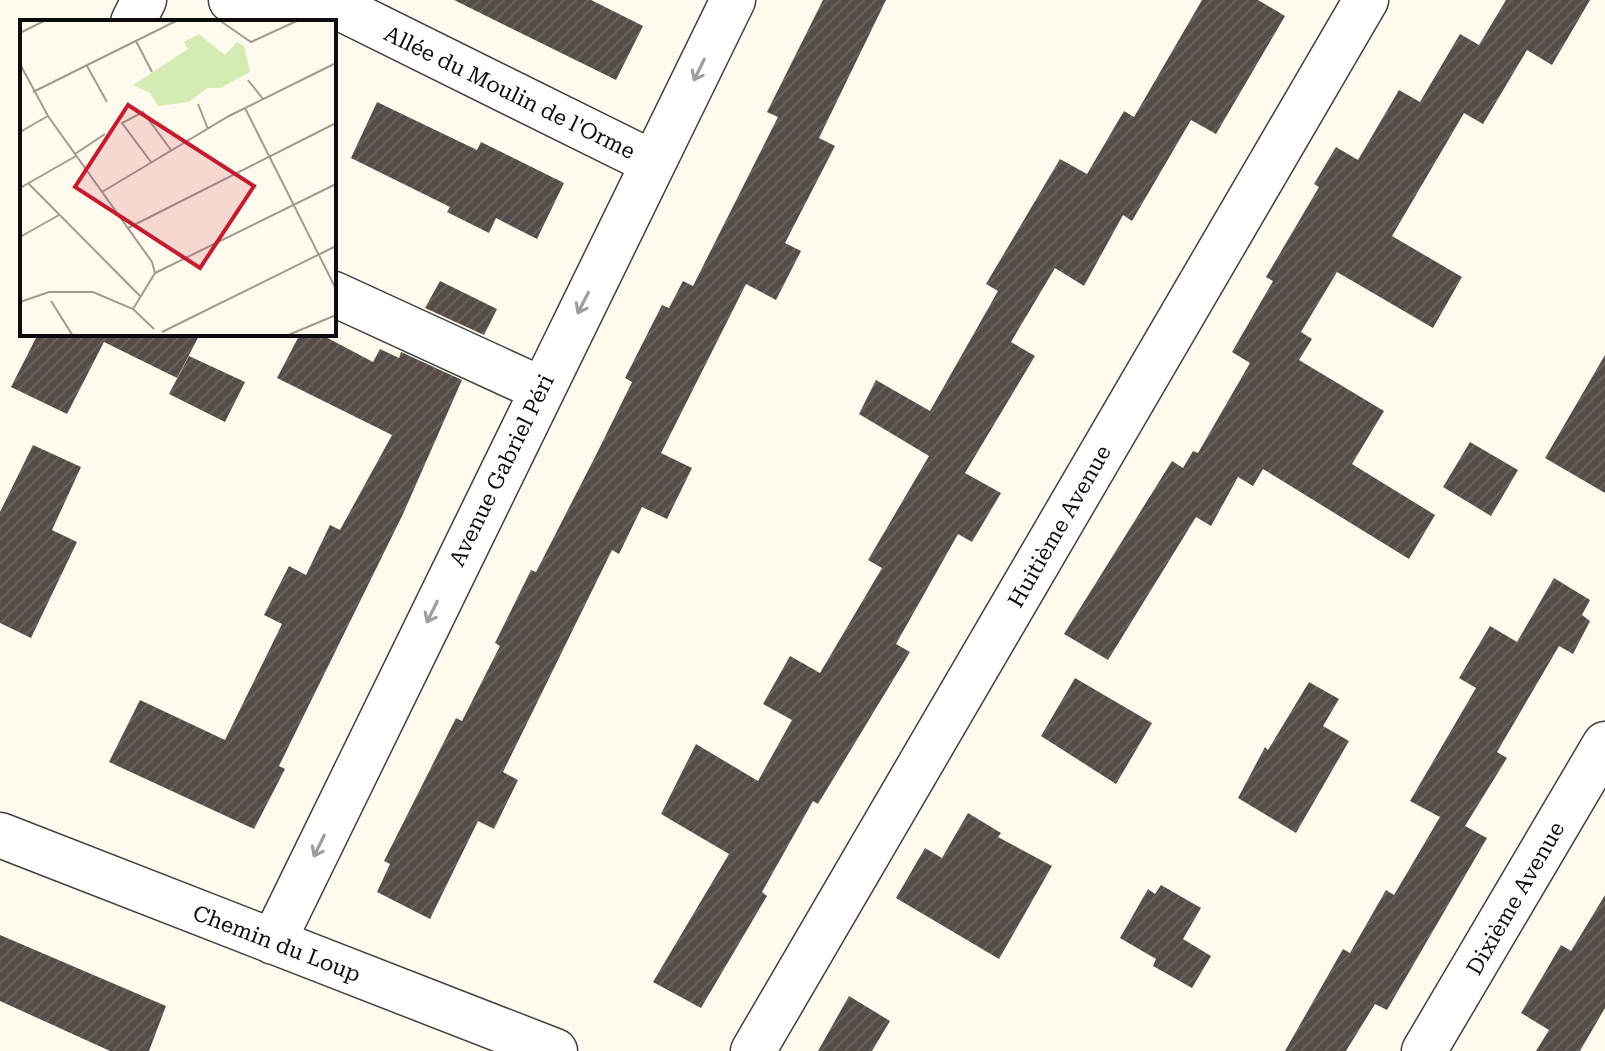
<svg xmlns="http://www.w3.org/2000/svg" width="1605" height="1051" font-family="'Roboto Serif',serif">
<style>
.building{fill:url(#building-hatch)}
.lines{fill:none;stroke-linecap:round;stroke-linejoin:round}
.minor-casing{stroke:#404040;stroke-width:47}
.minor{stroke:#fff;stroke-width:44}
.oneway{stroke:#9e9e9e}
.labels{text-anchor:middle;stroke-width:8;stroke-linejoin:round;paint-order:stroke}
.street-label{font-size:22px;fill:#0d0d0d;stroke:#fff}
.inset-road{fill:none;stroke:#9e9b93;stroke-width:2}
.view{fill:#c61b2e;fill-opacity:0.15;stroke:#c61b2e;stroke-width:4}
.inset-edge{fill:none;stroke:#0d0d0d;stroke-width:4}
</style>
<defs>
<pattern id="building-hatch" width="6" height="6" patternUnits="userSpaceOnUse" patternTransform="scale(2)"><rect width="6" height="6" fill="#564d48"/><path d="M-1 1l2-2M0 6l6-6M5 7l2-2" fill="none" stroke="#69625e"/></pattern>
</defs>
<rect width="100%" height="100%" fill="#fffaed"/>
<path class="building" d="M454,0H591L643,26L616,80Z
M823,0H886L819,138L835,146L785,243L801,251L776,300L746,284L661,453L692,468L667,519L642,507L619,554L612,550L503,772L518,780L494,829L478,821L430,919L377,892L390,864L384,861L456,718L462,721L500,646L495,643L531,570L536,572L597,453L632,382L625,378L662,305L669,308L683,281L693,286L778,117L767,112Z
M1202,0H1258L1285,16L1216,134L1191,120L1132,221L1123,215L1084,286L1055,268L1011,342L1035,356L965,473L1001,493L972,542L958,534L896,644L910,652L818,804L813,801L762,892L767,896L701,1008L653,982L729,854L661,814L696,744L758,781L792,720L763,704L790,656L820,673L882,568L868,560L929,456L859,414L876,380L930,411L998,291L986,284L1060,159L1087,174L1124,111L1134,117Z
M1506,0H1590L1552,65L1527,50L1483,124L1464,113L1392,236L1462,277L1433,328L1337,272L1301,332L1312,339L1299,360L1384,411L1352,464L1435,515L1409,559L1263,469L1253,486L1238,477L1211,526L1196,517L1108,660L1064,634L1172,461L1183,468L1193,451L1198,453L1250,363L1232,352L1273,281L1266,277L1319,187L1314,184L1336,147L1358,160L1399,90L1420,102L1460,34L1479,45Z
M377,102L477,150L481,142L564,183L537,239L496,218L489,233L447,212L450,207L351,158Z
M440,281L497,309L484,335L425,308Z
M38,334H200L177,378L104,342L67,414L11,387Z
M300,334H320L373,362L380,349L399,358L401,352L462,380L403,514L279,766L285,769L254,829L109,762L140,700L225,740L282,624L264,615L289,566L306,575L330,525L340,530L392,435L277,378Z
M1605,355V493L1545,458Z
M189,356L245,382L225,422L169,394Z
M1470,442L1518,470L1491,516L1443,487Z
M33,445L81,467L52,530L77,542L31,638L0,623V512Z
M1554,578L1590,600L1582,615L1590,621L1573,654L1559,646L1497,752L1507,758L1465,826L1487,838L1387,1010L1375,1004L1346,1051H1285L1343,949L1350,953L1386,890L1394,895L1440,817L1410,801L1476,688L1459,678L1490,626L1517,642Z
M1075,678L1152,723L1116,784L1041,736Z
M1309,682L1339,699L1323,726L1349,741L1296,833L1238,798L1265,747L1268,750Z
M968,813L1001,833L998,837L1052,866L999,959L896,898L925,848L942,858Z
M1161,885L1201,908L1183,939L1211,956L1192,988L1153,966L1156,959L1120,938L1148,889L1155,894Z
M1605,895V1008L1580,1051H1536L1549,1030L1521,1013L1561,945L1571,951Z
M0,935L166,1006L149,1051H110L0,1001Z
M849,996L890,1021L872,1051H818Z"/>
<g class="lines">
<g class="minor-casing">
<path id="minor" d="M231,0L275,17L328,7L344,10L653,163
M133,22L144,0
M334,294L541,389
M0,835L555,1051
M273,942L733,0
M753,1051L1366,0
M1424,1051L1605,744"/>
</g>
<use href="#minor" class="minor"/>
</g>
<defs><path id="oneway-shaft" d="M-6 0H5M1.5-3L5.5 0L1.5 3" fill="none" stroke-width="1.6" stroke-linecap="round" stroke-linejoin="round" transform="scale(2)"/></defs>
<g class="oneway">
<use href="#oneway-shaft" transform="translate(699 70) rotate(116)"/>
<use href="#oneway-shaft" transform="translate(583 303) rotate(117)"/>
<use href="#oneway-shaft" transform="translate(432 612) rotate(116)"/>
<use href="#oneway-shaft" transform="translate(319 846) rotate(116)"/>
</g>
<g class="labels">
<g class="street-label">
<text transform="translate(510 92) rotate(26)" y="8">Allée du Moulin de l'Orme</text>
<text transform="translate(501 470) rotate(-64)" y="8">Avenue Gabriel Péri</text>
<text transform="translate(1059 526) rotate(-60)" y="8">Huitième Avenue</text>
<text transform="translate(1515 898) rotate(-60)" y="8">Dixième Avenue</text>
<text transform="translate(277 943) rotate(21)" y="8">Chemin du Loup</text>
</g>
</g>
<g transform="translate(20 20)">
<rect width="316" height="316" fill="#fffaed"/>
<path d="M179,14L205,35L217,22L224,26L230,52L200,68H187L169,82L138,86L130,73L113,65L168,29L164,22Z" fill="#d4ecb3"/>
<path class="inset-road" d="M199,0L231,22L279,0M0,13L26,0M116,21L132,52M0,44L28,96L132,242L135,253L113,289M67,46L87,82M228,60L243,79M13,72L158,0M178,84L188,109M225,88L316,269M0,112L28,96M55,134L85,114M131,142L102,103L123,92L151,130M8,163L120,276M0,168L56,136M82,172L209,96L316,43M108,208L316,103M0,217L39,195M135,253L316,164M31,281L53,316M0,282L29,272H73L113,289L134,309M142,312L316,226M266,316L316,295"/>
<path class="view" d="M108,85L234,166L180,248L55,167Z"/>
<rect width="316" height="316" class="inset-edge"/>
</g>
</svg>
